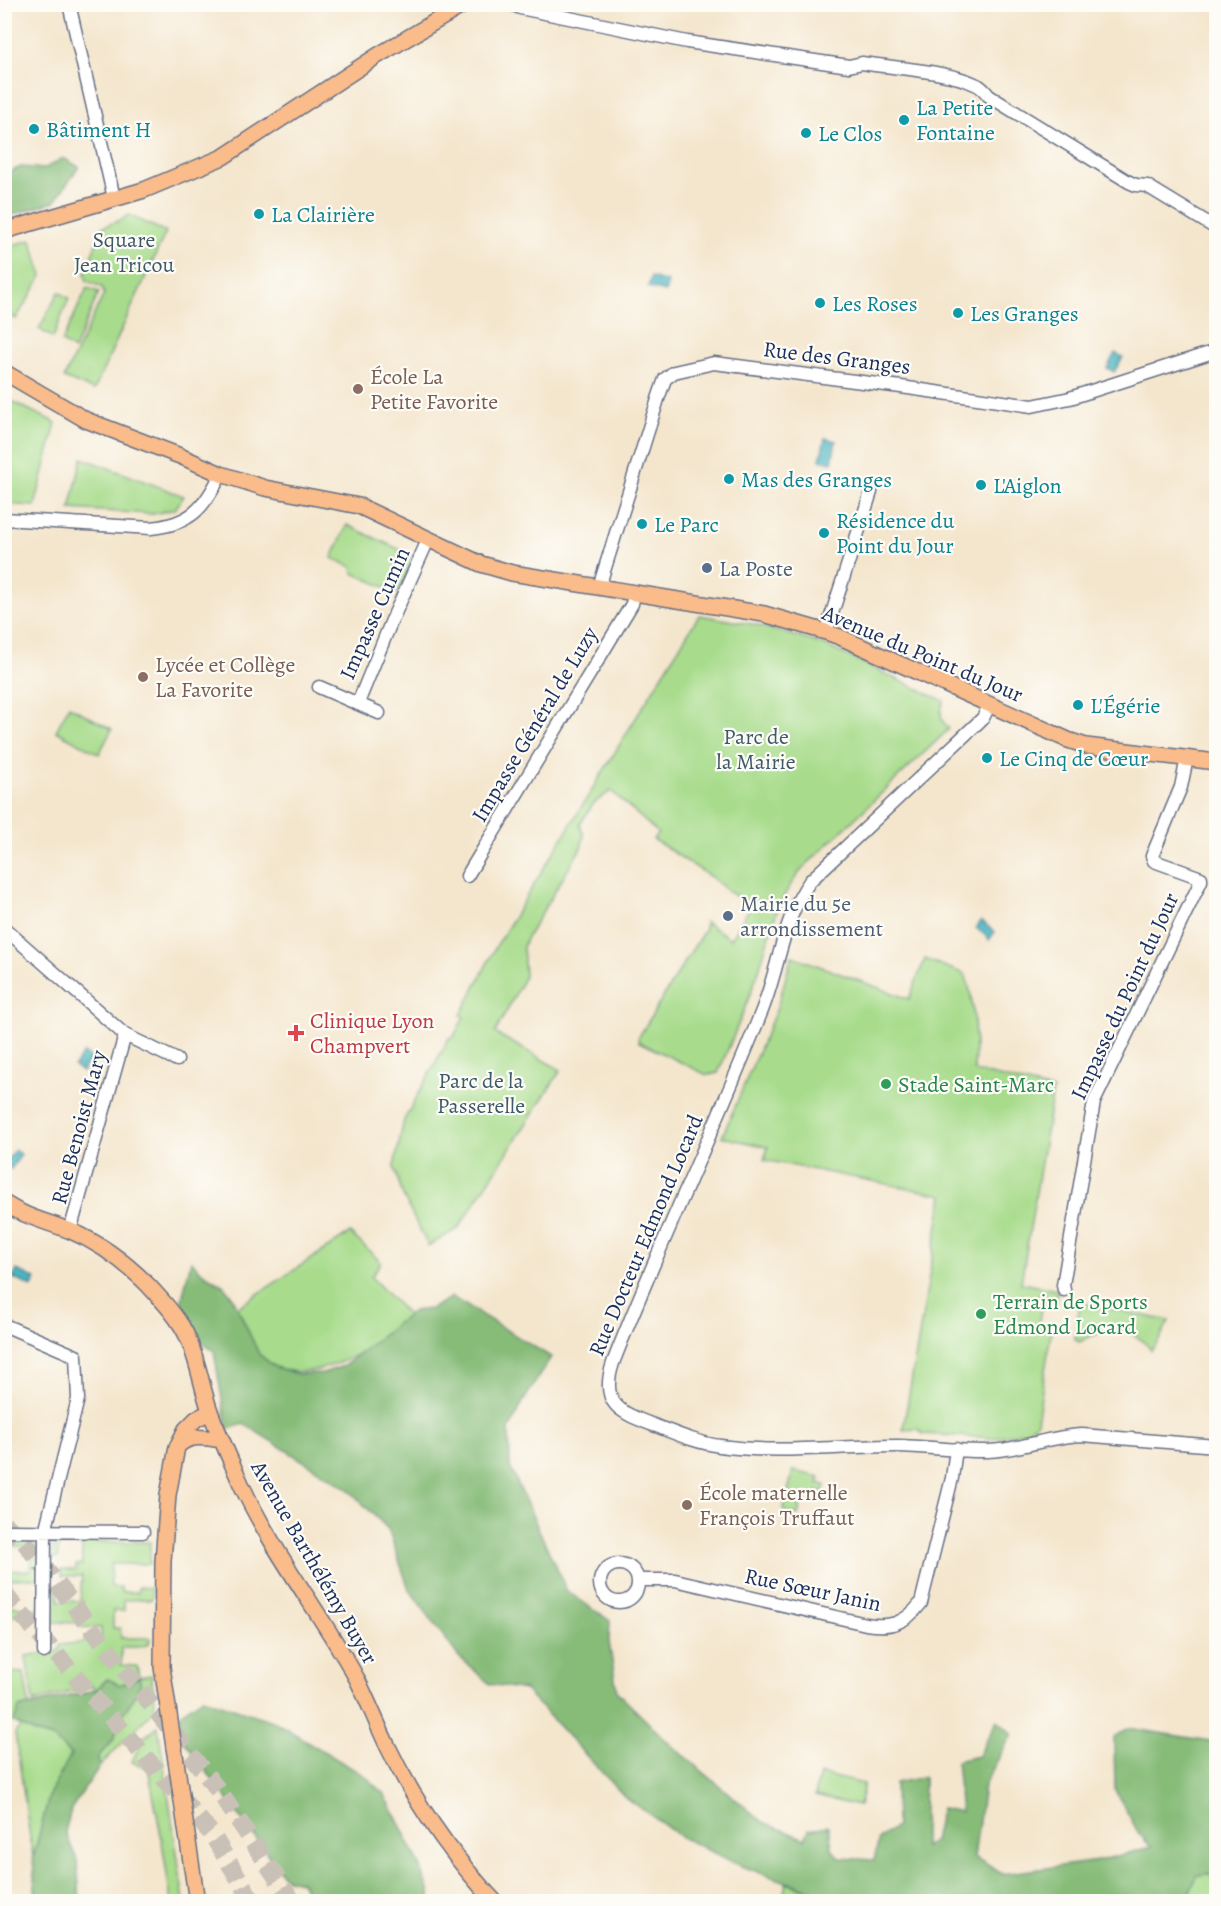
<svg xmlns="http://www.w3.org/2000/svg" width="1221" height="1906" font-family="Alegreya,serif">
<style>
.green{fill:#a8dc8c;stroke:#628675;stroke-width:1.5}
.forest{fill:#86bc78;stroke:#50766b;stroke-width:1.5}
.water{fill:#44b3bd;stroke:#30718e;stroke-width:1.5}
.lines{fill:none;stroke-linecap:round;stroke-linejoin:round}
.highway-tunnel{stroke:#c9c1b7;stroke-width:18;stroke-dasharray:18 9;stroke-linecap:butt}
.minor-casing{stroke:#676f85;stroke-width:15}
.major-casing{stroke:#676f85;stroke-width:18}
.minor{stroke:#fff;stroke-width:12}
.major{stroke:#f9bc8a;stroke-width:15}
.culture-dot{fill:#0f9aa8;stroke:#fdfcf7;stroke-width:2}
.education-dot{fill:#8d6e63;stroke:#fdfcf7;stroke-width:2}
.service-dot{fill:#5c6f8a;stroke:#fdfcf7;stroke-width:2}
.health-dot{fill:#e0444e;stroke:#fdfcf7;stroke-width:2}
.leisure-dot{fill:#2e9e5b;stroke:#fdfcf7;stroke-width:2}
.labels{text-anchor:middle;stroke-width:4.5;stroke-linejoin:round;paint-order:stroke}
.culture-label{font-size:22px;fill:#0d838f;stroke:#fdfcf7;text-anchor:start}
.park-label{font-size:22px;fill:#3e5a6a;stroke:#fdfcf7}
.street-label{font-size:22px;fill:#1b2f5e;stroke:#fdfcf7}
.education-label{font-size:22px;fill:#785e54;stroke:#fdfcf7;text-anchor:start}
.service-label{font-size:22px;fill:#4e5e75;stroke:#fdfcf7;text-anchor:start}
.health-label{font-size:22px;fill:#be3a42;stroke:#fdfcf7;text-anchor:start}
.leisure-label{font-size:22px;fill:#27864d;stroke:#fdfcf7;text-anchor:start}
</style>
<rect width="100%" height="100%" fill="#fdfcf7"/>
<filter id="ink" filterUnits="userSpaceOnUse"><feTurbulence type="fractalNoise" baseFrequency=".0167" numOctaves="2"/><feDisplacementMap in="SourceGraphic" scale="12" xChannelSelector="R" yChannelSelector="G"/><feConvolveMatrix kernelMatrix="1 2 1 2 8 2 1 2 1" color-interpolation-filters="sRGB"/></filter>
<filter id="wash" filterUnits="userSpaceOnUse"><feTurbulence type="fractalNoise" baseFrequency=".008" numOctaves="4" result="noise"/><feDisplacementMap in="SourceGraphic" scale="24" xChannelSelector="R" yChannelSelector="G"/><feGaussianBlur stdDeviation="1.35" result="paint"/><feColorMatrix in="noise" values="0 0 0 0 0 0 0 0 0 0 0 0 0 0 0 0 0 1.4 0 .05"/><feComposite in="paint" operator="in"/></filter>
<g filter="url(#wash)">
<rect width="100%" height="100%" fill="#f4e6cd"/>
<path class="green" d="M128,215L166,232L94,390L64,378L104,294L102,287L87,281L85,274L102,227L121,220Z
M31,240L42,276L16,319L5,312V247Z
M87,288L99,292L74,350L62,342Z
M59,292L69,298L53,338L39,329Z
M5,398L56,423L35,506L5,504V471L9,462L5,461Z
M82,458L184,496L175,509L153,514L70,509Z
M347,525L409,554L412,562L398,593L353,573L352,567L332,558Z
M699,615L757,625L822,644L944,701C939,712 940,720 949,729L804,867C773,903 772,931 758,973C746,1007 732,1040 718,1073L707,1075L639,1042L638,1038L705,929V922L731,939L751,906L728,891L711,877L653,839L658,833L611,791L593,804L580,824L584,836L581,848L526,939L523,947L525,976L495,1033L561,1070L458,1229L428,1246L403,1196L394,1167L404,1120L449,1038H453L464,1017L461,1015L495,948Z
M69,706L112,729L99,754L56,731Z
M792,956L909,999L925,959L965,974C976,1004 976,1039 974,1071L1053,1090L1021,1283L1058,1290L1056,1301L1041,1307L1039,1322L1051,1333L1037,1422L1028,1431L993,1438L923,1434L918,1429L903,1430L943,1195L764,1160L768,1147L722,1137L777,1008Z
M350,1233L381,1262L371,1277L415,1322C382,1340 330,1377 291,1371C265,1367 239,1357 214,1351L200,1338L214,1323Z
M1080,1302L1169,1321L1160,1338L1151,1350C1130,1323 1106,1328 1079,1342L1075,1339Z
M793,1471L820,1477L818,1483L825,1485L823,1492L817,1491L815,1497L803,1495L798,1515L783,1511Z
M4,1540H37L38,1547L10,1546L9,1570L30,1571L31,1559L40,1556L39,1578L10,1579V1606L38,1609V1617L7,1616L9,1645H5Z
M58,1542H150V1564H111V1587H121V1592H138V1587L151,1588L152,1599L124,1600V1611H113V1628H120L121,1638H150L149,1644L139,1647H121V1665L137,1666L139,1677L151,1675L155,1701L153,1711L99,1767L98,1757L114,1738L122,1715L135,1696L138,1677L120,1685L107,1679L96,1690L92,1686L33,1702L26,1656L59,1651L60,1645L80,1643L101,1637V1628L80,1627L79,1623L51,1622V1589H58L59,1601H80L82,1576H62L61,1570H76V1565H82V1545L58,1546V1558L52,1559L53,1545Z
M5,1672L24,1673L29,1705L19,1708L14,1722L5,1721Z
M21,1726L35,1733L53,1738L71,1755L50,1793L33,1858L15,1733Z
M158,1726L184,1901H171L161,1835L148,1768L132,1762L142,1739Z
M820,1774L864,1784L859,1806L815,1796Z
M1216,1873V1901L1186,1902L1197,1875Z
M786,1883L840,1901L782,1902Z"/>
<path class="forest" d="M63,158L79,167L54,202L5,217V174L21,167L44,169Z
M191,1261L203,1273L224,1286L233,1298L259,1354L275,1367L298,1374L323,1373L344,1366L413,1311L430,1309L452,1297L551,1357L524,1400L509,1430L510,1467L567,1591L610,1621L609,1642L617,1692L672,1746L763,1822L805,1839L809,1829L829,1826L832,1849L839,1858L874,1860L879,1839L896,1826L895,1783L924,1777V1847L934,1841L941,1808L961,1812L956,1761L978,1756L997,1720L1012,1734L984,1785L974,1857L1002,1874L1098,1861L1151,1847L1138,1832L1115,1790L1114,1738L1128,1728L1216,1742V1873L1197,1875L1186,1901H840L741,1866L681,1837L624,1796L525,1690L490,1684L458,1656L409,1589L388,1529L347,1488L244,1424L227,1429L214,1351L203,1343L193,1323L180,1307Z
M139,1677L141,1684L135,1696L122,1715L114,1738L98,1757L99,1767L71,1809L65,1832L77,1860L80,1901H36L33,1858L50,1793L71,1755L53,1738L35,1733L14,1722L19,1708L96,1690L108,1679L120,1685Z
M203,1698L275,1722L365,1776L384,1793L420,1865L430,1893V1901H313L301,1882L285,1878L179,1734L181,1713Z"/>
<path class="water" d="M651,277L668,282L665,292L648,287Z
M1115,353L1123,357L1114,372L1107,368Z
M825,438L836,441L832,462L820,460Z
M981,921L995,932L989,940L986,935L976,928Z
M84,1053L91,1058L82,1072L74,1066Z
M15,1150L21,1155L11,1169L5,1163Z
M17,1270L36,1279L32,1287L13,1278Z"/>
</g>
<g filter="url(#ink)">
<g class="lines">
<path class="highway-tunnel" d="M4,1524L22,1539L218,1790L293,1902
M4,1594L211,1833L253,1902"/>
<g class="minor-casing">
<path id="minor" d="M69,4L114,198
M511,4L520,8L687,42L849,66L862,63C893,68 948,71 975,84C981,86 985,91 989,96L1129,182L1136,185L1147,186L1216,228
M4,519L151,528C190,524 204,509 221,474
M599,587L659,396L665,379L674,372L714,363L901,387L1032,406L1070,398L1216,351
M826,632L871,492
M319,687L379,713
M358,703L392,620L428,540
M989,706L983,718L810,881C782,920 779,969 761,1013C714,1131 659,1245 613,1363C599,1405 621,1413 656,1426C677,1434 698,1443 720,1446C778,1454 839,1446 897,1446C927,1446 958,1452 988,1451C1020,1450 1050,1436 1082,1435L1216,1446
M467,876L632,604L634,594
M4,928L125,1035L70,1231
M125,1035L177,1060
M1064,1290L1063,1285L1094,1102L1201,881V878L1154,861L1152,856L1181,787L1187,758
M4,1325L76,1356L78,1399L45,1532L44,1652
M4,1531L143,1532
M600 1583a19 19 0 1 1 38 0a19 19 0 1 1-38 0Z
M638,1580H675L866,1624C890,1628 905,1624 921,1603L952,1478L956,1449"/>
</g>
<g class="major-casing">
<path id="major" d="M4,231L144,190L223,157L377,56L465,4
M4,372L86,420L180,456L221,474L265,488L359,506L481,564L512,573L764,614L826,632L840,637L1068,740L1086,746L1216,762
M4,1203C25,1217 48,1222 71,1231C100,1243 126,1263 148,1285C161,1299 176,1315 185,1332C198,1357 201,1387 211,1414C220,1437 231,1461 241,1484C273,1553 321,1613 357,1679C368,1701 377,1724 387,1745C415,1803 451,1855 495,1902
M177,1447C189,1433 206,1438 222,1440
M197,1902L162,1667L163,1561L168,1495L177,1447L186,1429L196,1419L210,1412"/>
</g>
<use href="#minor" class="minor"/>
<use href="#major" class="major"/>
</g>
</g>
<g class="culture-dot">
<circle cx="904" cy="120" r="6"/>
<circle cx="34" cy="129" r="6"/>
<circle cx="806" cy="133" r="6"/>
<circle cx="259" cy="214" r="6"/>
<circle cx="820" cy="303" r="6"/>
<circle cx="958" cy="313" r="6"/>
<circle cx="729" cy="479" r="6"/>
<circle cx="981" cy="485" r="6"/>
<circle cx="642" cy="524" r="6"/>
<circle cx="824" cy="533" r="6"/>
<circle cx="1078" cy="705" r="6"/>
<circle cx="987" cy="758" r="6"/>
</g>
<g class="education-dot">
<circle cx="358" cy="389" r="6"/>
<circle cx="143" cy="677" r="6"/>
<circle cx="687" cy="1505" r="6"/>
</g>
<g class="service-dot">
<circle cx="707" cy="568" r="6"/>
<circle cx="728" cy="916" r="6"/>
</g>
<path class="health-dot" d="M293 1024h6v6h6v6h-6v6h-6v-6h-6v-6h6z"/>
<g class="leisure-dot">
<circle cx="886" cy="1084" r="6"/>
<circle cx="981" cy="1314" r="6"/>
</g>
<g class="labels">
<g class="culture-label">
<text x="916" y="115">La Petite<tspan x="916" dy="25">Fontaine</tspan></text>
<text x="46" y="137">Bâtiment H</text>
<text x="818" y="141">Le Clos</text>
<text x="271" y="222">La Clairière</text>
<text x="832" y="311">Les Roses</text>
<text x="970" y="321">Les Granges</text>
<text x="741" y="487">Mas des Granges</text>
<text x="993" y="493">L'Aiglon</text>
<text x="836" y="528">Résidence du<tspan x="836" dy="25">Point du Jour</tspan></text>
<text x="654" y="532">Le Parc</text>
<text x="1090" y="713">L'Égérie</text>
<text x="999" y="766">Le Cinq de Cœur</text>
</g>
<g class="park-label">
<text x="124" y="247">Square<tspan x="124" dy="25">Jean Tricou</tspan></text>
<text x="756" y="744">Parc de<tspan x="756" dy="25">la Mairie</tspan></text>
<text x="481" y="1088">Parc de la<tspan x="481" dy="25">Passerelle</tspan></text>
</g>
<g class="street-label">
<text transform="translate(837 357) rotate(7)" y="8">Rue des Granges</text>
<text transform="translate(374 613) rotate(-66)" y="8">Impasse Cumin</text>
<text transform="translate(923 653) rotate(23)" y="8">Avenue du Point du Jour</text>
<text transform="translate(534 724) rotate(-59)" y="8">Impasse Général de Luzy</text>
<text transform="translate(1124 996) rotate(-65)" y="8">Impasse du Point du Jour</text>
<text transform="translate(78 1127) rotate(-75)" y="8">Rue Benoist Mary</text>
<text transform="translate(645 1235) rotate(-67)" y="8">Rue Docteur Edmond Locard</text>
<text transform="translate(315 1562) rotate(60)" y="8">Avenue Barthélémy Buyer</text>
<text transform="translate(813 1589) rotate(12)" y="8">Rue Sœur Janin</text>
</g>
<g class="education-label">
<text x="370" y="384">École La<tspan x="370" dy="25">Petite Favorite</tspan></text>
<text x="155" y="672">Lycée et Collège<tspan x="155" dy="25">La Favorite</tspan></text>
<text x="699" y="1500">École maternelle<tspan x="699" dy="25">François Truffaut</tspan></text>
</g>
<g class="service-label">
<text x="719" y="576">La Poste</text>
<text x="740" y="911">Mairie du 5e<tspan x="740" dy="25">arrondissement</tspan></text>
</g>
<g class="health-label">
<text x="310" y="1028">Clinique Lyon<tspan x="310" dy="25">Champvert</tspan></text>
</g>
<g class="leisure-label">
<text x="898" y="1092">Stade Saint-Marc</text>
<text x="993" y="1309">Terrain de Sports<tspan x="993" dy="25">Edmond Locard</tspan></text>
</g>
</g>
<rect width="1221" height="1906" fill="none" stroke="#fdfcf7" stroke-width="24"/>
</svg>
